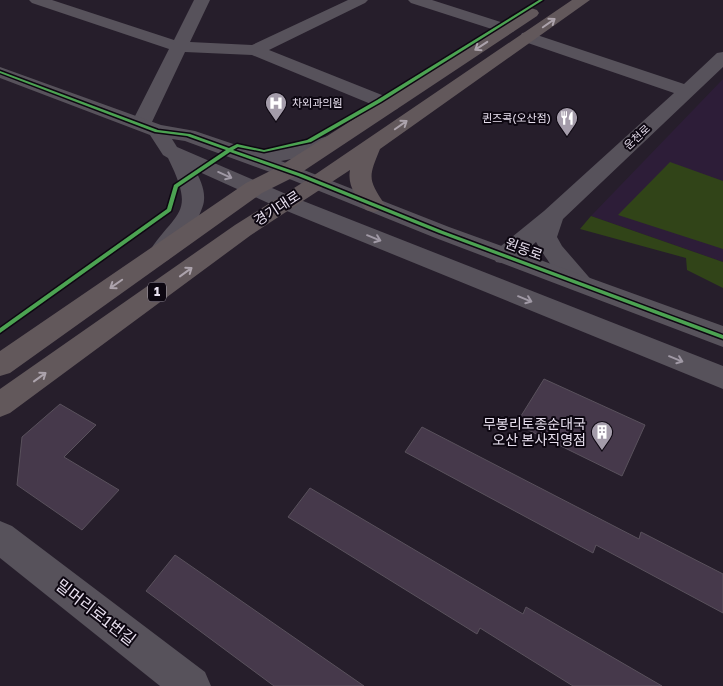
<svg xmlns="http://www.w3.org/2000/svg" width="723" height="686" font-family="'Golos Text','Noto Sans KR',sans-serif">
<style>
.built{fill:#2d1d38}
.green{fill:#314418}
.building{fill:#46394b;stroke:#59515c}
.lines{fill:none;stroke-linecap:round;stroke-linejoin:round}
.minor{fill:#57525b;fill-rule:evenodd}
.tertiary{fill:#57525b;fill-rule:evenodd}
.primary{fill:#62585b;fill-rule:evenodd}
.cycleway-casing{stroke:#0d0711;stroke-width:3}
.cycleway{fill:#4ca352;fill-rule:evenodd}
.oneway{stroke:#aca3ac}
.oneway2{stroke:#a099a5}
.labels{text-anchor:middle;stroke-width:4;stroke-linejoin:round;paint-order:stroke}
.far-poi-label{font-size:11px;fill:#e8e0ef;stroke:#0d0711;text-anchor:start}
.far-street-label{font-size:11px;fill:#e8e0ef;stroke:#0d0711}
.shield{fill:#0d0711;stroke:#a69fac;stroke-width:1}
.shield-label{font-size:12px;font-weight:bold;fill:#e8e0ef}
.street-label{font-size:14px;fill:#e8e0ef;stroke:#0d0711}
.poi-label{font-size:14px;fill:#e8e0ef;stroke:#0d0711;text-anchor:end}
.near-street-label{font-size:16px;fill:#e8e0ef;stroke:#0d0711}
</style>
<rect width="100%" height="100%" fill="#261e2b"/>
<path class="built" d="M723,79V262L591,216Z"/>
<path class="green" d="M670,162L723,181V249L618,215Z
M591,216L723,262V288L687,270L686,258L580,229Z"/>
<path class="building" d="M544,379L645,425L622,476L516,424Z
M60,404L96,425L64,457L119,490L82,530L17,485L22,437Z
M422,427L639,539L641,532L723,574V613L596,545L593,553L405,452Z
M310,488L523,614L526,607L662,686H573L480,628L477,634L288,517Z
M175,555L364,686H274L146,591Z"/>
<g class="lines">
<path class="minor" d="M29,0H52L174,40L194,0H210L190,42L252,45L348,0H368L365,3L269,50L397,101L400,105L397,109L390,111L383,109L252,55L185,52L151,124L148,128L141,130L134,128L131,124L169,49L32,3Z
M408,0H432L513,26L515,29L513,32H501L411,3Z
M528,32L684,84L717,53L723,52V67L563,219L557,237L562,246L594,283L590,289C584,291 580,292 574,290C564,285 542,253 536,242C524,253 514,267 496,262L493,256L496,250L544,211L674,93L522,41L520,37L522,33Z
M0,521L12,526L205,672L211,686H160L0,558Z"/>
<path class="tertiary" d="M0,67L161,125L195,131L251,150L292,147L338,133L345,135L348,139L345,143L302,157L281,161L449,227L723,326V347L433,237L292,180L185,141L172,139L177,147L293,197L723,366V389L277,207L195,170C200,179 205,189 204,200C204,213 177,256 166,261C160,264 156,262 150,261L147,255C176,209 197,217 168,158L163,155L150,135L0,78Z"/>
<path class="primary" d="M572,0H590L380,149C368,178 368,179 385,205L382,210L374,212L366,210C357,198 347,186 350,170L251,235L10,413L0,417V389L235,225L310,178Z
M531,8L537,10L539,13L537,16L296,176L262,193L10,373L0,376V351L246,183L280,166L525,10Z"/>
<g class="cycleway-casing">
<path id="cycleway" d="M539,0H543L381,102L311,142L264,152L238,147L233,150L302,174L443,231L723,335V339L439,233L298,176L230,152L178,187L171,211L0,333V328L167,209L174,185L226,150L187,136L155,132L0,73V71L158,130L190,134L229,148L237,144L264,150L307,140L377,100Z"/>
</g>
<use href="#cycleway" class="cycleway"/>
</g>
<defs><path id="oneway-shaft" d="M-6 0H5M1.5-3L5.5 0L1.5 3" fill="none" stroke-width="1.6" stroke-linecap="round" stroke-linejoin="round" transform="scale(1.25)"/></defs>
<g class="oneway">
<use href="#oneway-shaft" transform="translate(549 23) rotate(-35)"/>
<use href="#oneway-shaft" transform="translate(481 46) rotate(147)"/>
<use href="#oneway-shaft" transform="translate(401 125) rotate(-35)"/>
<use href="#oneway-shaft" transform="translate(186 272) rotate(-36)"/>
<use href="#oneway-shaft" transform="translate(116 284) rotate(145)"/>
<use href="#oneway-shaft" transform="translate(40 377) rotate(-36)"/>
</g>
<g class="oneway2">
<use href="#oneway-shaft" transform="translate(225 175) rotate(24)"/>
<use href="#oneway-shaft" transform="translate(374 238) rotate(22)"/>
<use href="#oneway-shaft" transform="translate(525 299) rotate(22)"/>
<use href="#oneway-shaft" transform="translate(676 359) rotate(22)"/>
</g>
<defs>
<g id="hospital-pin" transform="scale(1.125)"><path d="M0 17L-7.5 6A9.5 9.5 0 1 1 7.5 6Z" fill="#a49caa" stroke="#0d0711"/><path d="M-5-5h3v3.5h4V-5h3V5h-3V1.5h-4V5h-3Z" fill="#fff"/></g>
<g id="restaurant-pin" transform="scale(1.125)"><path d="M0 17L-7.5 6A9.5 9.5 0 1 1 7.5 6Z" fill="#a49caa" stroke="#0d0711"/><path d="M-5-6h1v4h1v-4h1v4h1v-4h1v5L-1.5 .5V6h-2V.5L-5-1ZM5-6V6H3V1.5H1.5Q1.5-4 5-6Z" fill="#fff"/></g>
<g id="building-pin" transform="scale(1.125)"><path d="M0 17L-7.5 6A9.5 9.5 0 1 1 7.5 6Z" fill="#a49caa" stroke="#0d0711"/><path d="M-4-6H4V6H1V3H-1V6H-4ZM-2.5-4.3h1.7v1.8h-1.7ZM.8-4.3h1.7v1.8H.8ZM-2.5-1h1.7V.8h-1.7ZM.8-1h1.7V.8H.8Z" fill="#fff"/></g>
</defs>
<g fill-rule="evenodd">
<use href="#hospital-pin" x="276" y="103"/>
<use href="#restaurant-pin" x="567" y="118"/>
<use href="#building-pin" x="602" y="432"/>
</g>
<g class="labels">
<g class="far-poi-label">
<text x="292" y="107">차외과의원</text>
<text x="551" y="122" text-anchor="end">퀸즈콕(오산점)</text>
</g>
<g class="far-street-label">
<text transform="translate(637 137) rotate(-43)" y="4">운천로</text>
</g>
<rect class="shield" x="148" y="282.5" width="18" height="19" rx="4"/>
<g class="shield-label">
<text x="157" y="296">1</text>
</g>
<g class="street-label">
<text transform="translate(277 208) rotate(-33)" y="5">경기대로</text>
<text transform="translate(524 249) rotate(20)" y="5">원동로</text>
</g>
<g class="poi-label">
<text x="586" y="429">무봉리토종순대국<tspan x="586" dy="16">오산 본사직영점</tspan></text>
</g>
<g class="near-street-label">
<text transform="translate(96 612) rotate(38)" y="6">밀머리로1번길</text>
</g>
</g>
</svg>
